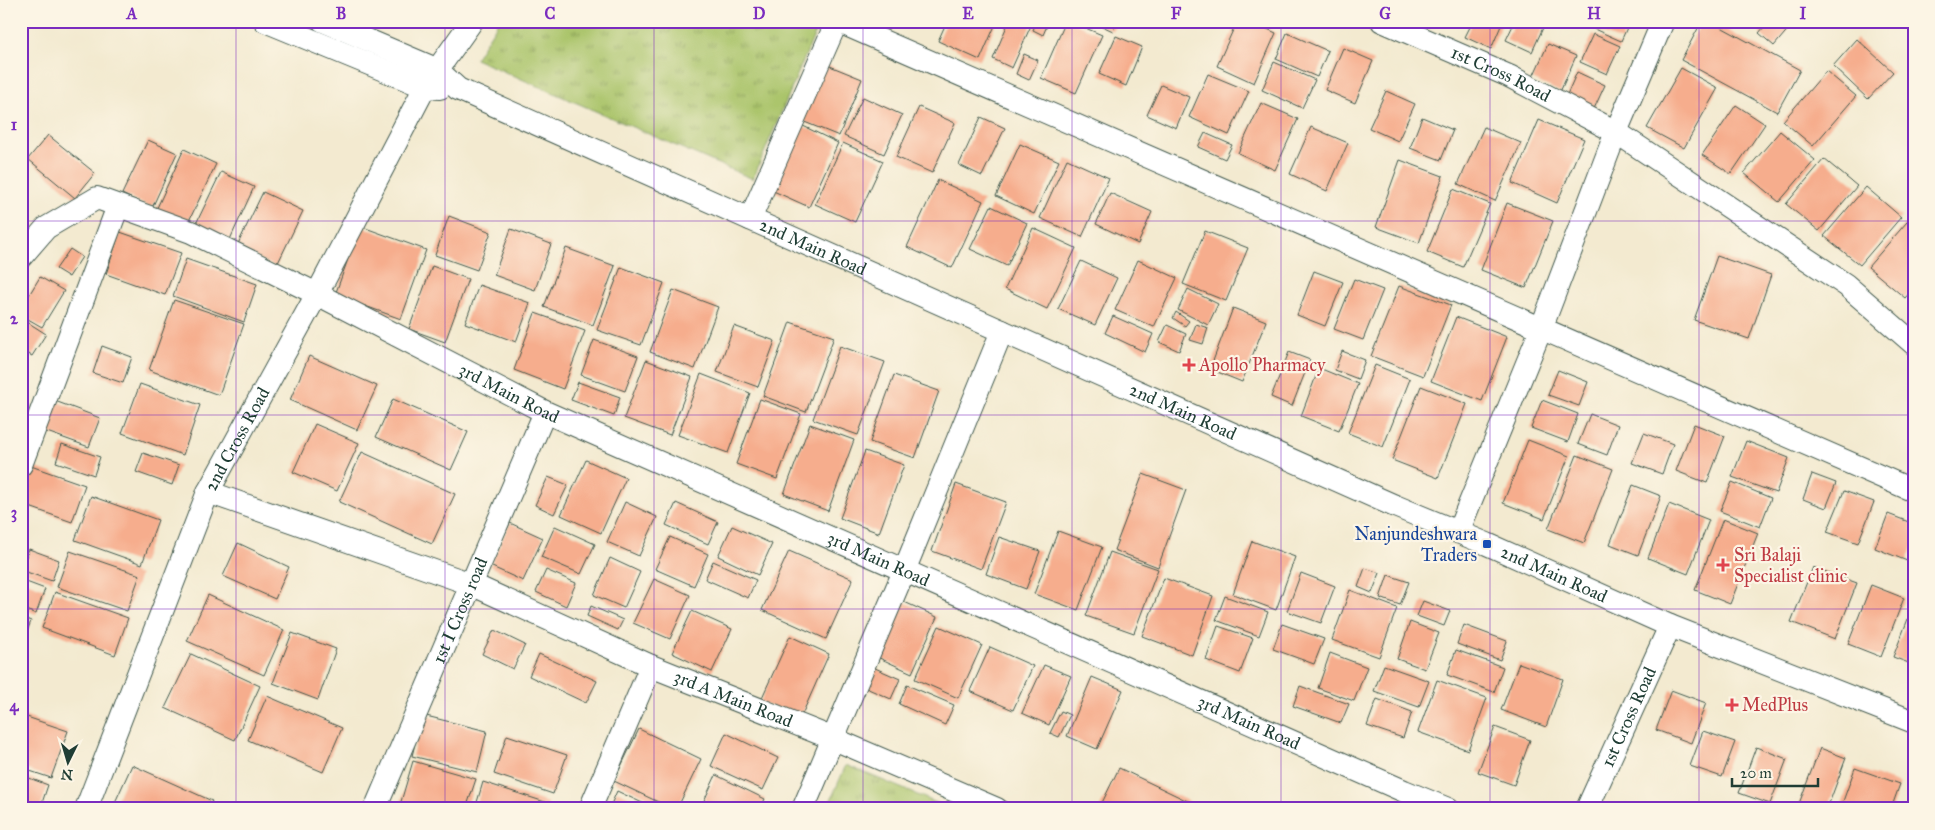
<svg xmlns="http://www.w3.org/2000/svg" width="1935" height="830" font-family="'IM FELL Great Primer',serif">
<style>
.park{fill:url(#park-tufts);stroke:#64804f}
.building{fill:#f6ad8d}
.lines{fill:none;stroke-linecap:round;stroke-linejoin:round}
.minor-casing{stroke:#3f574b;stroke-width:24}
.minor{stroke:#fff;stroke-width:22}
.grid{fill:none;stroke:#7b2cbf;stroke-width:1;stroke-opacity:0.55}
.health-dot{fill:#e0444e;stroke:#fcf5e5;stroke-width:2}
.transit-dot{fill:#1a4fb4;stroke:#fcf5e5;stroke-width:2}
.labels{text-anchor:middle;stroke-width:4.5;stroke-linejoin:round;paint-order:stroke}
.street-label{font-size:18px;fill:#1f3d34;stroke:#fcf5e5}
.health-label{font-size:18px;fill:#be3a42;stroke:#fcf5e5;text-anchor:start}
.transit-label{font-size:18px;fill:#164399;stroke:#fcf5e5;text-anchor:end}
.neatline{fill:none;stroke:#7b2cbf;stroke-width:2}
.grid-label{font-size:16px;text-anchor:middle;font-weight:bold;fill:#7b2cbf}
</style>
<defs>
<pattern id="park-tufts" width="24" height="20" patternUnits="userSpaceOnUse" patternTransform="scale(1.25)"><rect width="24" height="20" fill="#aac46a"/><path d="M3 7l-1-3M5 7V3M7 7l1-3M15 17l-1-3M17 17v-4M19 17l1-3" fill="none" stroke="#8aa058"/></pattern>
</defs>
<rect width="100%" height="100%" fill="#fcf5e5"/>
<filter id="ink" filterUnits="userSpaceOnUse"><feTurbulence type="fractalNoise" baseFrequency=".02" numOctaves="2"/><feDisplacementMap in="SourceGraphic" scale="10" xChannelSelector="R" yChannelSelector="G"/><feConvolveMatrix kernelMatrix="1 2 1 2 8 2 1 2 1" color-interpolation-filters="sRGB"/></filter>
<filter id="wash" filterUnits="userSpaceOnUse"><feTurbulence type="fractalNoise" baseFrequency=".0096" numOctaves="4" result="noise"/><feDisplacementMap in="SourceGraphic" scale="20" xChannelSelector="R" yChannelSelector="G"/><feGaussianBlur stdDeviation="1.12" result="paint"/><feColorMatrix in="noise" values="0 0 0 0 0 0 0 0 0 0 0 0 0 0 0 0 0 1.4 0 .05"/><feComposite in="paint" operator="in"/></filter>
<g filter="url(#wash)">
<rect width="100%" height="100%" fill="#f3ead0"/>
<path class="park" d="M499,21H812L819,24L753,179L475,59Z
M846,765L951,809H827Z"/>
<g id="blocks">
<path class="building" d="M947,21H997L980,60L938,41Z
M1009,21H1033L1012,68L993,59Z
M1037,21H1049L1043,35L1033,30Z
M1066,21H1069L1102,35L1076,93L1041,78Z
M1091,21H1117L1113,31Z
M1237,21H1250L1276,33L1254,83L1217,66Z
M1473,21H1503L1491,49L1465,37Z
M1515,21H1546L1532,52L1506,40Z
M1598,21H1630L1621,41L1594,29Z
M1702,21H1710L1800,70L1777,112L1681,60Z
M1769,21H1795L1774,46L1759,33Z
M1287,33L1328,51L1317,77L1276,59Z
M1593,34L1620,46L1607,74L1580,62Z
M1116,36L1142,47L1126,86L1099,74Z
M1857,39L1893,72L1868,99L1833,66Z
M1548,44L1576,56L1560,92L1532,79Z
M1343,48L1373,61L1355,103L1325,90Z
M1024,54L1038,60L1029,80L1016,74Z
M1274,62L1315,80L1302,108L1262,90Z
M825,64L862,79L839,136L802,121Z
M1681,68L1718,88L1684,148L1647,128Z
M1826,71L1856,96L1813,146L1783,121Z
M1577,72L1605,85L1593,111L1565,99Z
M1208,74L1249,91L1229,135L1189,117Z
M1161,85L1189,97L1176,128L1147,115Z
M1386,91L1415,104L1398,141L1369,128Z
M863,97L902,115L884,154L844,136Z
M1261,103L1298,119L1275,170L1238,153Z
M1736,105L1765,124L1731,174L1702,155Z
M919,107L955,123L932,173L896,157Z
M981,117L1005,128L982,176L959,165Z
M1422,117L1453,130L1441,160L1410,148Z
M1539,120L1584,139L1557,203L1512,183Z
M799,124L838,143L809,207L769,189Z
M1311,127L1348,143L1327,191L1290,174Z
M1484,127L1521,143L1495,201L1458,184Z
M1780,131L1815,160L1779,202L1744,173Z
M1205,133L1232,145L1225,159L1198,147Z
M48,135L95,173L75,198L28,159Z
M148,140L177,153L152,208L122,194Z
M843,143L883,161L855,222L815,204Z
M1020,144L1059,161L1034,214L996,196Z
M184,149L216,164L187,225L156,210Z
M1067,159L1109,178L1082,237L1040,218Z
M1824,159L1857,186L1819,231L1786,204Z
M1400,160L1443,176L1419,243L1376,227Z
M221,172L254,187L227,246L193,230Z
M938,180L983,201L952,268L907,247Z
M1866,187L1901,217L1860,265L1824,236Z
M1453,189L1490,204L1463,267L1427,252Z
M263,192L303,211L276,267L236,248Z
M1110,193L1152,212L1138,244L1096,224Z
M1507,203L1553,221L1526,288L1481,270Z
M991,206L1027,223L1007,266L970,249Z
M1913,215L1914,288L1905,298L1868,267Z
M449,216L491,232L477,270L435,255Z
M360,226L426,250L401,319L335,295Z
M1033,228L1076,248L1047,309L1005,289Z
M511,229L551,244L535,290L494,275Z
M1205,231L1248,248L1226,301L1183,284Z
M120,232L181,253L165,295L106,274Z
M566,248L615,266L593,325L544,307Z
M70,249L82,257L69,277L56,269Z
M1717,256L1771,275L1749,339L1694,320Z
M186,259L257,284L244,322L173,296Z
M1138,260L1177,278L1154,327L1115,310Z
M1081,261L1117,278L1095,325L1058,309Z
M432,266L468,279L445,342L409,329Z
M621,267L664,283L641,345L597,330Z
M1314,271L1343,282L1325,326L1297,315Z
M40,277L64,291L42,327L21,315V308Z
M1354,279L1383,290L1363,340L1334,329Z
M479,285L530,303L516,342L465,323Z
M1399,286L1451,305L1423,376L1371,356Z
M1188,289L1218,304L1208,325L1178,310Z
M673,290L718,307L695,369L650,352Z
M174,300L244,324L219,395L149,370Z
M1233,308L1266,321L1242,382L1210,369Z
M1176,312L1189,321L1185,326L1173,318Z
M535,313L585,331L563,389L514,370Z
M1113,316L1153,334L1145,352L1105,333Z
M1456,317L1507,337L1482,401L1431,381Z
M21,318L46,334L32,356L21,350Z
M790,322L834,337L806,412L763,396Z
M1196,324L1208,328L1203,344L1190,340Z
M1167,325L1186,334L1179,351L1159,342Z
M734,326L775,341L758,387L717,372Z
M594,340L638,356L625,391L581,375Z
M102,346L132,357L123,383L93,373Z
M840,346L885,362L858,435L813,419Z
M1342,351L1365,360L1358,379L1335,370Z
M1289,352L1310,360L1292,406L1271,397Z
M309,356L377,386L357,430L290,400Z
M646,360L692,377L670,435L624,418Z
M1375,365L1410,379L1383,447L1348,433Z
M1319,368L1358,384L1339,431L1301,416Z
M1558,370L1588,382L1579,406L1548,395Z
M701,374L750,393L728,453L678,435Z
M894,375L939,391L915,458L870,442Z
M578,382L620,397L614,416L571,400Z
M140,384L200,405L183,455L122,433Z
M1421,386L1467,404L1438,478L1392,460Z
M393,399L468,432L451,470L376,437Z
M760,399L801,414L777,479L736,464Z
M1542,400L1578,414L1568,442L1531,428Z
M55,401L100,418L89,447L44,431Z
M1590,414L1618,425L1607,455L1578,444Z
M315,424L359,443L337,491L293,472Z
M810,424L854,440L828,511L784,494Z
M1694,424L1725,436L1707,483L1676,471Z
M1644,433L1673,444L1662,474L1632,463Z
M1528,440L1569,456L1544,519L1503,503Z
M1746,441L1789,458L1776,493L1732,477Z
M62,444L100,457L94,475L56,462Z
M865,451L904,465L879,533L840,518Z
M362,452L455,494L432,544L339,502Z
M143,453L179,465L172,485L136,472Z
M1577,455L1613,469L1584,543L1548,529Z
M586,460L626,478L601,533L561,515Z
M28,465L85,485L72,522L21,504V485Z
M1143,474L1186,490L1158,567L1114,550Z
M1812,474L1836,483L1826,508L1803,499Z
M548,477L568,485L554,514L535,505Z
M1732,482L1771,498L1760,527L1720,511Z
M956,484L1006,502L981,569L932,551Z
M1633,485L1661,496L1638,555L1610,544Z
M1844,491L1874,502L1858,543L1827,532Z
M91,496L158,520L142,564L75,540Z
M625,502L657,517L639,556L607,542Z
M676,503L718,522L708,544L666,525Z
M1669,504L1709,520L1688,574L1648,558Z
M1888,514L1914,524V543L1907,561L1875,548Z
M1723,519L1758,533L1730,604L1695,590Z
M510,523L543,538L523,581L490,566Z
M555,526L595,544L581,574L541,557Z
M732,526L772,544L758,575L718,556Z
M1058,531L1102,547L1078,610L1034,594Z
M670,537L708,554L694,586L655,569Z
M999,537L1040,551L1026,589L986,574Z
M1252,541L1295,557L1276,610L1233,594Z
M238,543L289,567L275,599L223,576Z
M29,549L59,560L52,581L21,570Z
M70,551L140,575L127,611L57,587Z
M789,551L853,579L826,639L762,610Z
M1110,552L1158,569L1134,633L1086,616Z
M610,558L640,572L624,608L594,595Z
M713,561L756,580L748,598L705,579Z
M1813,567L1857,583L1835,639L1791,622Z
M1365,568L1380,573L1372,593L1358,587Z
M546,570L576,583L566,606L536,592Z
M1301,573L1335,586L1321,623L1287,611Z
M1388,575L1409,582L1400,605L1380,598Z
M1164,578L1213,596L1192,655L1142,636Z
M654,579L690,595L670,639L633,623Z
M21,580L45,589L36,614L21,608Z
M1871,585L1904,598L1881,657L1848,644Z
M1350,590L1397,608L1379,657L1332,640Z
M55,592L128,618L115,655L42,628Z
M208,595L284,630L264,675L187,641Z
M1225,596L1268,612L1259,636L1216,620Z
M900,600L937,617L912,673L875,656Z
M1423,601L1450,611L1444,626L1417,616Z
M591,606L623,620L618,630L587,616Z
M692,611L732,629L712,672L672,653Z
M21,617L31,621L21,648Z
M1908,619L1914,621V665L1893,657Z
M1410,622L1439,633L1425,669L1397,659Z
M1282,624L1324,639L1314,664L1273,649Z
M1464,625L1507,641L1500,660L1457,644Z
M939,626L982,645L958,698L915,679Z
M1218,626L1253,638L1240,673L1206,660Z
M494,630L525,645L513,669L482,654Z
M292,633L336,649L318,700L273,683Z
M790,636L829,654L800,719L760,702Z
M990,647L1033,666L1013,710L970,691Z
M1456,650L1503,667L1494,692L1447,675Z
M1330,653L1367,667L1354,701L1318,688Z
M191,654L260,686L235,740L165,708Z
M539,654L597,681L586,703L529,676Z
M1519,663L1563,679L1546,727L1501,710Z
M1044,665L1071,676L1049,725L1022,713Z
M1384,665L1429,681L1419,707L1374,691Z
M875,668L900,679L891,699L866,688Z
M1092,677L1123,690L1097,749L1067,736Z
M1437,680L1487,698L1468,750L1418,732Z
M907,685L954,705L945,725L899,704Z
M1300,686L1349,704L1341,723L1293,706Z
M1671,690L1706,703L1691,743L1656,730Z
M267,696L342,728L323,772L248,740Z
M1377,699L1412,712L1403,738L1367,726Z
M1061,711L1070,715L1059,737L1050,733Z
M21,715L68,731L51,778L21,768Z
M422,715L487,731L477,772L412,756Z
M1495,727L1530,740L1514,785L1478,772Z
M639,729L701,759L677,809H673L614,781Z
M1703,731L1735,742L1722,777L1690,766Z
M726,733L778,758L763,790L711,766Z
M507,735L567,755L553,794L494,774Z
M1756,747L1787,759L1770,804L1739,793Z
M1820,748L1846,758L1827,809H1797Z
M413,761L476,779L466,809H413L400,805Z
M132,765L212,801L208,809H112Z
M1119,768L1196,805L1195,809H1099Z
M1855,768L1900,784L1891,809H1855L1842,804Z
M21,775L48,785L40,809H21Z
M716,775L765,799L760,809H715L703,803Z
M483,782L548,803L547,809H475Z
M617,791L655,809H609Z"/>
</g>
</g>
<g filter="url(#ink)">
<use href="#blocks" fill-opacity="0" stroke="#3f574b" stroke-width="1"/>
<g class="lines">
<g class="minor-casing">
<g id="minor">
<path d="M265,21L425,87L440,88"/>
<path id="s1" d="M323,21L436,69L458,89L1395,506L1487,544L1670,626L1914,722"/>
<path d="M837,21L1914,491"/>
<path id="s2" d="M1382,21L1509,76L1616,132L1846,285L1914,344"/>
<path d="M750,219L837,21"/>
<path id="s3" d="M21,257L46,228L97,198L191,232L317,294L545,412L1404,791L1448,809"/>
<path d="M21,465L118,206"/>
<path id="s4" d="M208,492L471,584L651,666L834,739L997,809"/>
<path d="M1458,532L1541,329L1616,132L1663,21"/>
<path id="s5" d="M86,809L208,492L317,294L425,87L472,21"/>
<path id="s6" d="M375,809L545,412"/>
<path d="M590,809L651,666"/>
<path d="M803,809L904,571L1002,331"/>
<path id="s7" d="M1587,809L1670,626"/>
</g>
</g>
<use href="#minor" class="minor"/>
</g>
</g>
<path class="grid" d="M236,21V809M445,21V809M654,21V809M863,21V809M1072,21V809M1281,21V809M1490,21V809M1699,21V809M21,221H1914M21,415H1914M21,609H1914"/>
<g class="health-dot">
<path d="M1186.5 357.5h5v5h5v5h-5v5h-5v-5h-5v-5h5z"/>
<path d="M1720.5 557.5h5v5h5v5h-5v5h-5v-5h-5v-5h5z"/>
<path d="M1729.5 697.5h5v5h5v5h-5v5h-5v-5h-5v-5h5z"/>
</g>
<rect class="transit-dot" x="1482" y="539" width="10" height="10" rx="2.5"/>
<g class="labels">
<g class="street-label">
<text dy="6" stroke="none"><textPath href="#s2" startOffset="130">1st Cross Road</textPath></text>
<text dy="6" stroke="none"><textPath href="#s1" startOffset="541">2nd Main Road</textPath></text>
<text dy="6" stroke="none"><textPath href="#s3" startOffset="554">3rd Main Road</textPath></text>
<text dy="6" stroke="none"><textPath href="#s1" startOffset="946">2nd Main Road</textPath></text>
<text dy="6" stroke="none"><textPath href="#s5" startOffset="400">2nd Cross Road</textPath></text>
<text dy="6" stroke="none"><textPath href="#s3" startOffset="959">3rd Main Road</textPath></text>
<text dy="6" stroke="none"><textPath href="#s1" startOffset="1351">2nd Main Road</textPath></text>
<text dy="6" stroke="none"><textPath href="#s6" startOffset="216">1st I Cross road</textPath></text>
<text dy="6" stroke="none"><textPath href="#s4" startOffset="565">3rd A Main Road</textPath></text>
<text dy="6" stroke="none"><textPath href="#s7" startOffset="101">1st Cross Road</textPath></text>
<text dy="6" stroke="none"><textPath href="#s3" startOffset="1364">3rd Main Road</textPath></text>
</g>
<g class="health-label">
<text x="1199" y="371">Apollo Pharmacy</text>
<text x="1734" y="561">Sri Balaji<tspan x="1734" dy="21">Specialist clinic</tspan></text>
<text x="1742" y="711">MedPlus</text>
</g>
<g class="transit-label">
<text x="1477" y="540">Nanjundeshwara<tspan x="1477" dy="21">Traders</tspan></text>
</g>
</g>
<rect width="1935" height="830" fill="none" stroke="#fcf5e5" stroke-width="55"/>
<g transform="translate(68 762) rotate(185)" stroke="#fcf5e5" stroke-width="4" paint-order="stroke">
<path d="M0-4L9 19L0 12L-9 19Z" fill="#1f3d34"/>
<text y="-8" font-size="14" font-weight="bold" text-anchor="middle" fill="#1f3d34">N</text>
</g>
<path d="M1732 778v8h86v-8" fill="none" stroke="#1f3d34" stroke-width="2.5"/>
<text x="1740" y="778" font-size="15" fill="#1f3d34" stroke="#fcf5e5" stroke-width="4" paint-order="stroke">20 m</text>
<rect x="28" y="28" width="1880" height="774" class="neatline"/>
<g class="grid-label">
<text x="132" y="19">A</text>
<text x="341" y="19">B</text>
<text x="550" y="19">C</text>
<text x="759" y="19">D</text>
<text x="968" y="19">E</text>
<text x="1176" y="19">F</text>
<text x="1385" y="19">G</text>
<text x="1594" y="19">H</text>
<text x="1803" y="19">I</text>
<text x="14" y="130">1</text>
<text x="14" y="324">2</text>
<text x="14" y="518">3</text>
<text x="14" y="711">4</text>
</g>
</svg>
